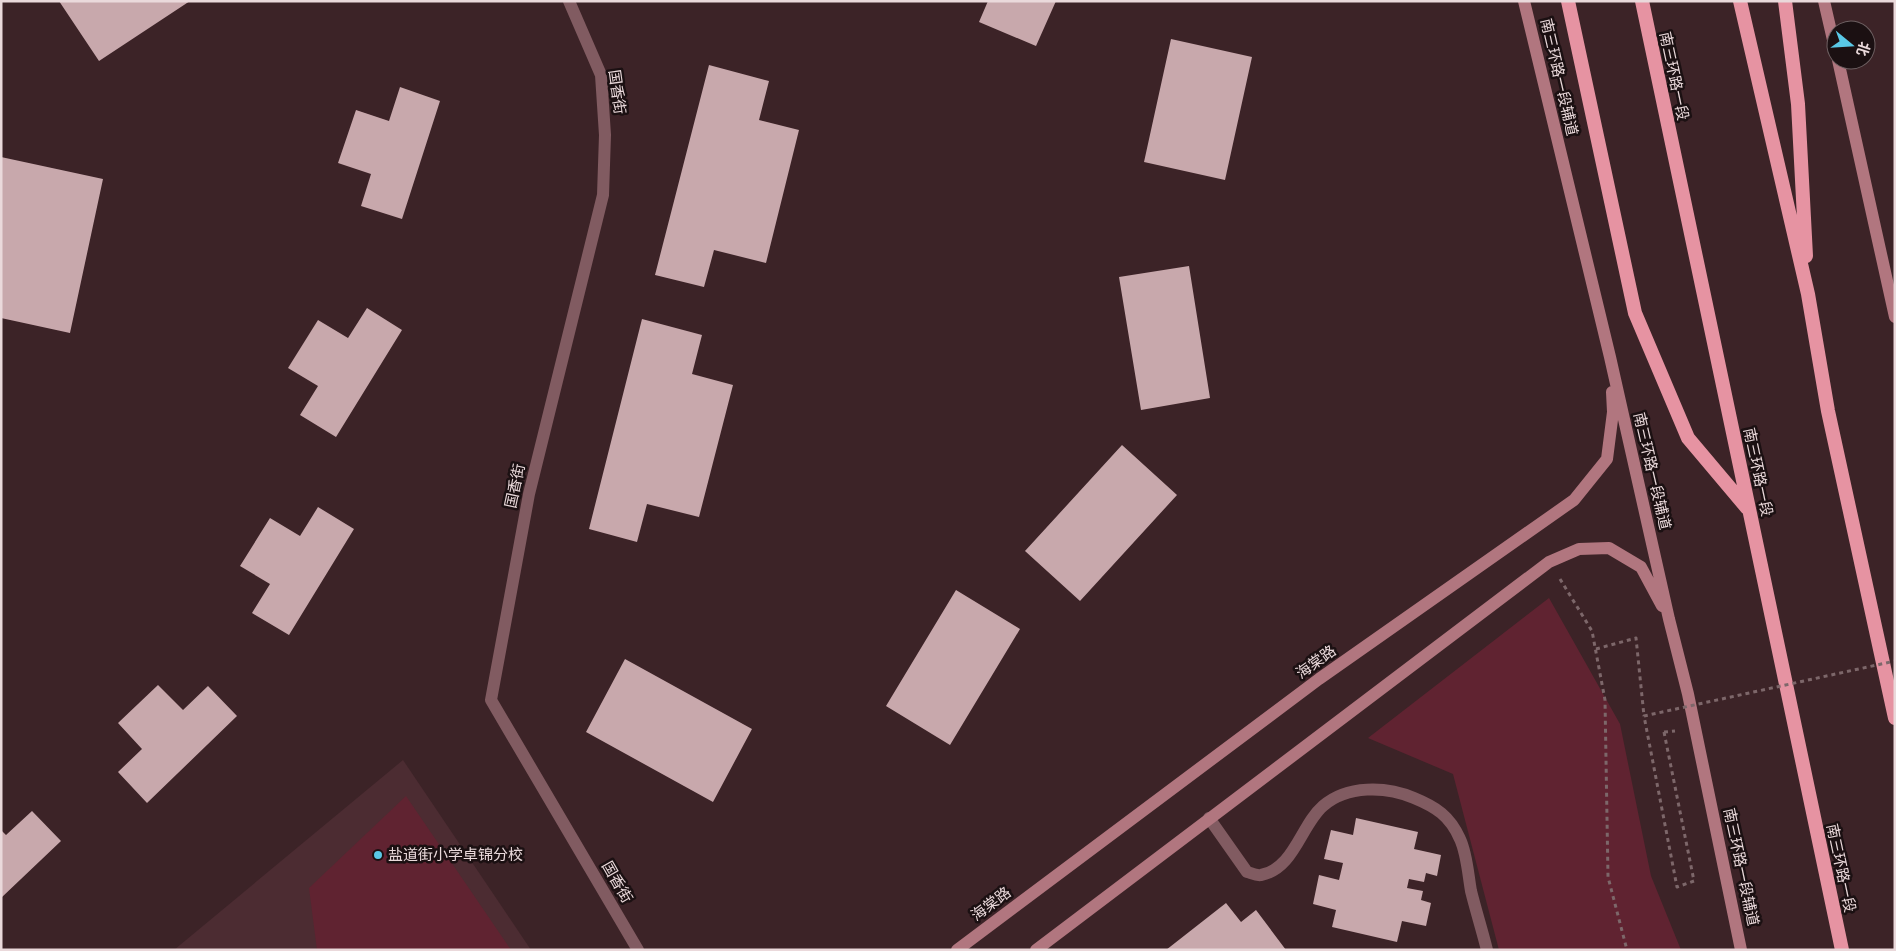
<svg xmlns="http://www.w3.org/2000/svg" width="1896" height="951" font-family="Poppins,'Noto Sans SC',sans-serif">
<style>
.built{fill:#4c2c32}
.green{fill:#602331}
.building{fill:#c8a8ac}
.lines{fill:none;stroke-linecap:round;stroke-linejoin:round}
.path{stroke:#7d676a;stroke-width:3;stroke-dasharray:4 4;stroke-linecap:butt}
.minor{stroke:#815b61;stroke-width:12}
.secondary{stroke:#b1767f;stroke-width:12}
.trunk{stroke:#e693a2;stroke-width:14}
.path-bridge{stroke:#7d676a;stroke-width:3;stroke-dasharray:4 4;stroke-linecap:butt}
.poi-dot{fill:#5ac8e6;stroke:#1b1012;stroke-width:2}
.labels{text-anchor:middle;stroke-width:5;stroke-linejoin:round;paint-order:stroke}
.street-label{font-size:15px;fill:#ead9db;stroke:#1b1012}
.poi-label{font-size:15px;fill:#ead9db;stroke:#1b1012;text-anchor:start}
</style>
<rect width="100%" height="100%" fill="#3c2327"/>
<path class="built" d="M403,760L531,950H174Z"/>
<path class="green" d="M1549,598L1620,724L1651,876L1681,950H1499L1453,774L1368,738Z
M406,796L511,950H317L309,888Z"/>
<path class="building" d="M59,1H190L99,61Z
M988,1H1056L1036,46L979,22Z
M1171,39L1252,57L1225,180L1144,162Z
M709,65L769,81L759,120L799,130L766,263L714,250L704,287L655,275Z
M400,87L440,101L402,219L361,206L371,174L338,163L356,110L389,121Z
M1,157L103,179L70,333L1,318Z
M1189,266L1210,398L1141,410L1119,277Z
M367,308L402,330L336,437L300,415L318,386L288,368L318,320L348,338Z
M642,319L702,335L692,374L733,385L699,517L647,504L637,542L589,529Z
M1122,445L1177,495L1080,601L1025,551Z
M318,507L354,529L289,635L252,613L270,584L240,566L270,518L300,536Z
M956,590L1020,629L950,745L886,706Z
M625,659L752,729L713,802L586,732Z
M158,685L183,710L208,686L237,716L147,803L118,772L142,749L118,723Z
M32,811L61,841L1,898V830L6,835Z
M1356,818L1418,832L1414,849L1441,855L1437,876L1426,873L1424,882L1409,879L1407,888L1423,891L1421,900L1431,903L1426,926L1402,921L1397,942L1332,927L1336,910L1313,904L1319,875L1339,880L1343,863L1324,859L1331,830L1353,835Z
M1226,903L1241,922L1256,910L1286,950H1166Z"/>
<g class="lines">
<path class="path" d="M1560,579L1592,631L1605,700L1608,877L1627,950
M1596,649L1636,638L1644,716
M1664,732L1675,731"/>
<path class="minor" d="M569,1L601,75L605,135L603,195L529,494L491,700L638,950
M1209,818L1247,872C1251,873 1257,876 1261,875C1294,869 1301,825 1323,806C1347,785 1386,786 1414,798C1436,807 1450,816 1460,839C1467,854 1468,874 1471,891C1476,911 1482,930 1487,950"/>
<path class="secondary" d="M1524,1L1610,357L1669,619L1688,694L1741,950
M1824,1L1836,53
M1838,60L1895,317
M957,950L1319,679L1574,500L1607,459L1613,412L1612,392
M1036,950L1549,562L1579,549L1609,548L1641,567L1662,606"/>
<path class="trunk" d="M1568,1L1635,313L1688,438L1747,508
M1642,1L1842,950
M1740,1L1808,294L1828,411L1895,718
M1785,1L1798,104L1806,256"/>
<path class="path-bridge" d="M1664,732L1694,881L1677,887L1644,716L1895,661"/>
</g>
<circle class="poi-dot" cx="378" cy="855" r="5"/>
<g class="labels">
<g class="street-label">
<text transform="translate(1674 76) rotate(78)" y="5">南三环路一段</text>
<text transform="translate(1559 77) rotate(77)" y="5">南三环路一段辅道</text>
<text transform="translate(617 92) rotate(82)" y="5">国香街</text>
<text transform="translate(1652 471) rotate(77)" y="5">南三环路一段辅道</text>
<text transform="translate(1758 472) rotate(78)" y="5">南三环路一段</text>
<text transform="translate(515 486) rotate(-78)" y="5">国香街</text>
<text transform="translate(1316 662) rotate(-36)" y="5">海棠路</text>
<text transform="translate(1741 867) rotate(78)" y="5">南三环路一段辅道</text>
<text transform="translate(1841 868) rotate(78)" y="5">南三环路一段</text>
<text transform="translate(617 882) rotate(60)" y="5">国香街</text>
<text transform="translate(991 904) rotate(-37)" y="5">海棠路</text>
</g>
<g class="poi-label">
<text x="388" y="860">盐道街小学卓锦分校</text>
</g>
</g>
<rect width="1896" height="951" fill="none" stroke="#ead9db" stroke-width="5"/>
<g transform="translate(1851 45) rotate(108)"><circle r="24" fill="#1b1012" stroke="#6e6062"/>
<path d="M0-4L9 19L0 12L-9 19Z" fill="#5ac8e6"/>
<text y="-8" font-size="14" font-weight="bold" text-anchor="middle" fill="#ead9db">北</text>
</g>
</svg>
